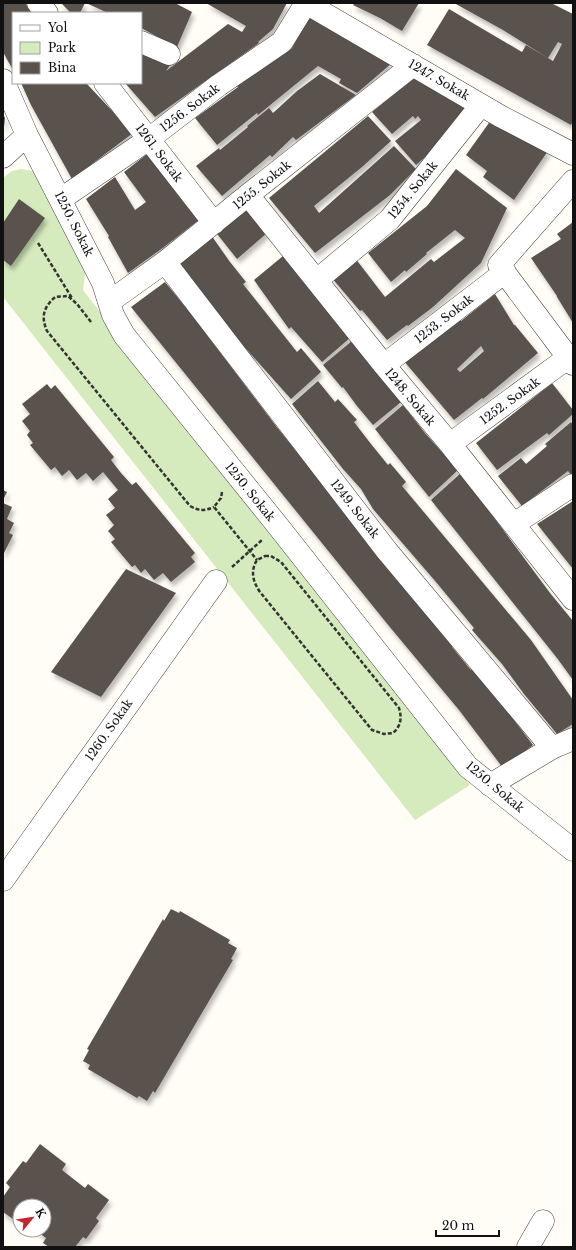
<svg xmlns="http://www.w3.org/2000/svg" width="576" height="1250" font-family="'Libre Baskerville',serif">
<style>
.green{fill:#d5ebbd}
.building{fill:#5a524d;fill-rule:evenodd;filter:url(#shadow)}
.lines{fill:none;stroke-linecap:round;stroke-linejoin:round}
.minor-casing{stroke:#444;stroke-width:23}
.path{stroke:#333;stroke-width:2.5;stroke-dasharray:4 2;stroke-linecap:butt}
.minor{stroke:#fff;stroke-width:22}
.labels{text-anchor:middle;stroke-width:4;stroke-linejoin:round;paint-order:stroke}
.street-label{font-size:12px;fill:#111;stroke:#fff}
</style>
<defs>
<filter id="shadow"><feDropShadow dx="2.5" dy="4.5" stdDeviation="2" flood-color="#0004"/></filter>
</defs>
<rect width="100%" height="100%" fill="#fffdf5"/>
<path class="green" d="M21,169L32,171L38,176L86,266L83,290L470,785L415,820L3,297V178L12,171Z"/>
<path class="building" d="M3,3H25L35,13H13V70L3,52Z
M61,3H85L80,13H71Z
M86,3H175L192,12L177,47L141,28V13H108Z
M206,3H287L273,29L258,42L259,43L155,117L125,83H141V45L174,59L166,71L228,24L242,32L246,26Z
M355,3H419L402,31L380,18L353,5Z
M454,3H551L573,14V121L571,125L427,45L449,9L522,52L526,45L553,61L562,44L558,42L548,58L503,30Z
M309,16L392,63L357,93L339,83L341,79L318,66L258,115L257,113L217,145L195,118L238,87L237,86L292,48Z
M320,74L356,95L296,140L293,137L272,157L270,155L222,196L196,166L219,148L220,150L248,127L247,126L269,108L273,113L297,91Z
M419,74L472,103L439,145L416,165L395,141L421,120L418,116L415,119L413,116L392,134L372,112Z
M21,83H86L133,133L72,179L31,105Z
M3,114L5,118L4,127H3Z
M368,116L391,141L362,167L314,206L319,213L394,146L416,169L390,195L315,253L269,198Z
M491,120L512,135L514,132L548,151L514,200L483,177L487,171L466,155Z
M151,151L200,219L164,247L128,273L108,237L109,236L86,199L115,177L135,210L146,202L124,172Z
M456,169L507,208L481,263L433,307L408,326L407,325L387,340L362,310L360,311L331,277L355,258L385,297L431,259L434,262L465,238L455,230L426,253L427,254L406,272L405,270L391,282L368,253L427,206Z
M19,199L45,218L11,266L3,260V223Z
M245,207L267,233L237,259L214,230Z
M573,222V323L557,297V296L531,258L561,239L557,234Z
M211,235L230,262L246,282L243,284L297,352L301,348L321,372L291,399L240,342L177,264Z
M283,256L319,301L351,337L322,362L291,327L289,329L254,280Z
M165,282L188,310L276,426L454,646L452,647L471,670L474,668L533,745L503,768L459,710L389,626L131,307Z
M495,294L514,325H515L538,353L483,399L482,398L454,420L403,360L458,317L461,321ZM481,346L484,351L460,372L457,369Z
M352,341L401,402L373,425L357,406L343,387L342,388L323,365Z
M318,381L335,402L338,399L357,420L354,422L371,444L388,465L390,463L406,482L402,486L531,640L573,700V724L557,734L524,694L502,664L472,630L474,628L436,582L373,509L361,489L343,469L292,404Z
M552,383L573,410V414L549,435L547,433L497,470L476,443Z
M47,384L51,389L55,385L114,457L111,460L121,473L132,485L136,482L195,553L191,557L195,562L171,582L163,573L154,580L145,569L141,573L135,565L132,567L111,542L115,539L108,531L114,525L106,515L115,508L108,499L118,490L103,472L93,481L86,473L77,480L69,470L62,476L55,467L51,470L30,445L33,443L27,435L30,431L22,421L30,414L22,404Z
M403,405L425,433L458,470L429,497L375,429Z
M571,422L573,425V473L571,475L568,471L522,506L498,476L521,458L526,464L547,446L545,444Z
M461,473L550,593L573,621V680L557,658L431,500Z
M3,490L7,492L3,500Z
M573,501V569L537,524Z
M3,503L12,507L7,519L14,523L9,533L13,535L3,555Z
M126,569L176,593L101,697L51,672Z
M171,909L179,913L180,911L230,940L228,943L237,948L231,959L233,960L155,1093L153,1091L147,1101L139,1096L137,1098L88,1069L90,1065L83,1061L89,1050L87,1049L163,919L164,921Z
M40,1144L66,1164L62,1170L85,1188L88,1184L109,1200L96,1218L99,1221L86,1239L83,1237L75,1247H49L43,1243L46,1238L35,1230H44V1206H20V1224L3,1212V1197L10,1187L6,1183L23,1161L26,1163Z"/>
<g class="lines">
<g class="minor-casing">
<path id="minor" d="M38,3L47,13
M306,3L500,116L573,154
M141,42L169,54
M3,80L27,135L103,283L113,315L124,335L278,526L468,767L573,850
M105,83L214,223
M3,157L27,135
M573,181L499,265L573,364
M248,195L384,365L450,444L573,599
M61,199L149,139L219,85L282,42L306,3
M165,262L387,551L552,748
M317,280L390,219L481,105
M109,302L165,262L248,195L413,65
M384,365L505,272
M450,444L569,357
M514,524L573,485
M490,785L552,748L573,739
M3,880L216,581
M528,1247L543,1221"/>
</g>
<path class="path" d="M38,243L72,298
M91,322L77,304L68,296L55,297C43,308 41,317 47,331L190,506C199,511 205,511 214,507
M222,492L221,498L214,507L257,560
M265,556H271L281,562L399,708C402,718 401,726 393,733L384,734L372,730L260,592C253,582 250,571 257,560Z
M232,567L262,540"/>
<use href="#minor" class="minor"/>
</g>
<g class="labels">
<g class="street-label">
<text transform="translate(439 80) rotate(30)" y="4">1247. Sokak</text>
<text transform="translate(190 108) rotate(-37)" y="4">1256. Sokak</text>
<text transform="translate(159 153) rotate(53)" y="4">1261. Sokak</text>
<text transform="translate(262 185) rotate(-39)" y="4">1255. Sokak</text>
<text transform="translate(413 190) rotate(-51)" y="4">1254. Sokak</text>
<text transform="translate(74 224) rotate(63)" y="4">1250. Sokak</text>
<text transform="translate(444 319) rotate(-38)" y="4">1253. Sokak</text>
<text transform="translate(410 397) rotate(50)" y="4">1248. Sokak</text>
<text transform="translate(510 401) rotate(-36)" y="4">1252. Sokak</text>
<text transform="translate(250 492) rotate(51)" y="4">1250. Sokak</text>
<text transform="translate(355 509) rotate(52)" y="4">1249. Sokak</text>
<text transform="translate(109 730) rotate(-55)" y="4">1260. Sokak</text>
<text transform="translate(495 787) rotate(40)" y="4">1250. Sokak</text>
</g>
</g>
<rect width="576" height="1250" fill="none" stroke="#111111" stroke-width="8"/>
<rect x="12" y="12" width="130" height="72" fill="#ffffff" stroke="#a0a0a0"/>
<rect x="20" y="25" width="20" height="6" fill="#ffffff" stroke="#a0a0a0"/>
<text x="48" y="32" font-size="12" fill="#111111">Yol</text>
<rect x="20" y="42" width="20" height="12" fill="#d5ebbd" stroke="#a0a0a0"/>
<text x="48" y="52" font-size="12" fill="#111111">Park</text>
<rect x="20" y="62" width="20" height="12" fill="#5a524d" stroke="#a0a0a0"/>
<text x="48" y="72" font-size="12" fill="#111111">Bina</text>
<g transform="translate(32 1218) rotate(60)"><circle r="19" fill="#ffffff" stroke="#a0a0a0"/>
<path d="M0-3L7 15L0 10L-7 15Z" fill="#c4262e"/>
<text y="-6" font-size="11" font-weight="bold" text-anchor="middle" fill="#111111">K</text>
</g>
<path d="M436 1230v6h63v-6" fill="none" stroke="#111111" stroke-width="2"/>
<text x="442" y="1230" font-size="12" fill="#111111" stroke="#ffffff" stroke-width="3" paint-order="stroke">20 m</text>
</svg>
